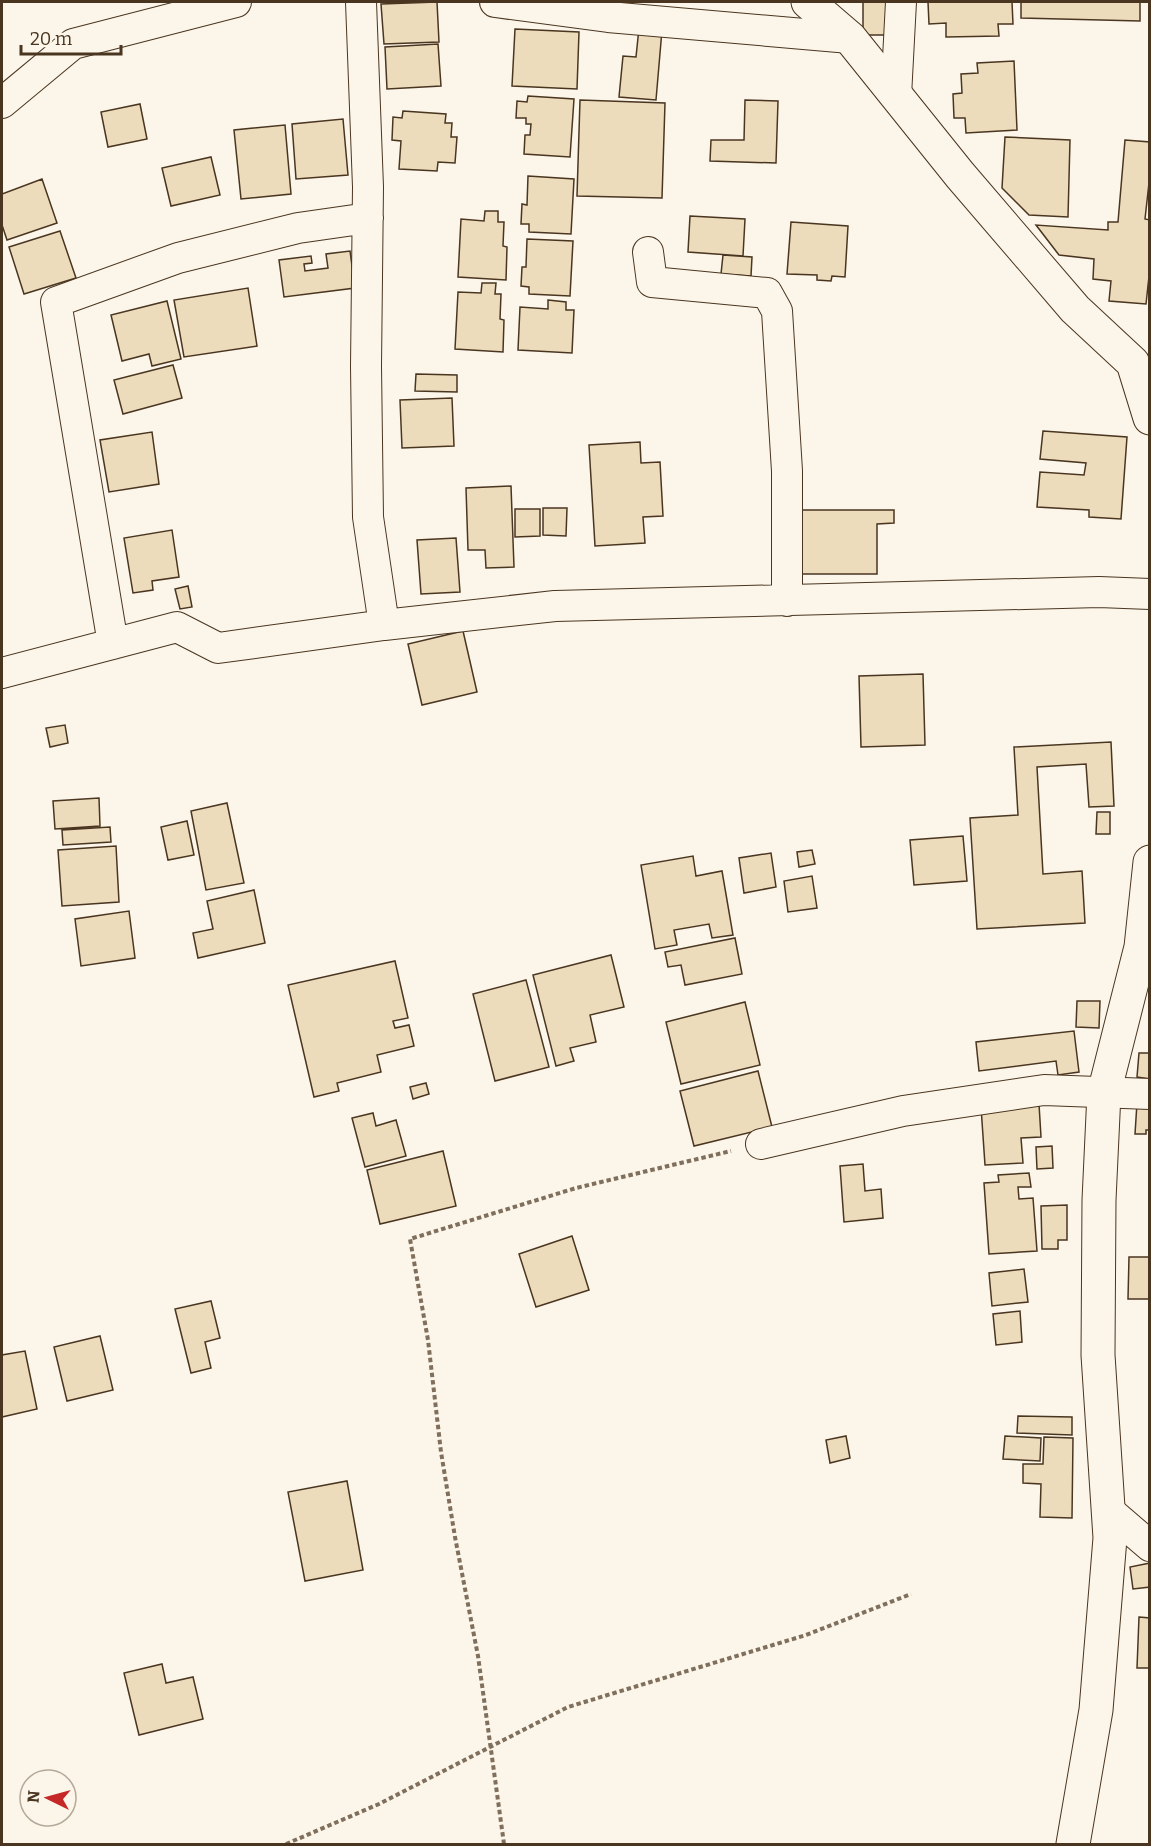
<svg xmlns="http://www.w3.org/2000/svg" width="1151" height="1846" font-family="Bitter,serif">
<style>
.building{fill:#ecdcbc;stroke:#4a3520;stroke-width:1.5}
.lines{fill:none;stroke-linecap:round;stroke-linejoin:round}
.minor-casing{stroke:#4a3520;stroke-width:32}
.tertiary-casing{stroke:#4a3520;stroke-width:35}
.path{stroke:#7f6f5c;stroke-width:4;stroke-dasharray:4.5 3;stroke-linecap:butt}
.minor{stroke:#fbf6e9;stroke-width:30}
.tertiary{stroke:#fbf6e9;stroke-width:33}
</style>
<rect width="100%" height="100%" fill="#fbf6e9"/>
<path class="building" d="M437,2L439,42L384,44L381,4Z
M863,2H892V35H863Z
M928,2H1012L1013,24H998L999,36L946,37V23L929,24Z
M1021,2H1140V21L1021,18Z
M639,28L662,30L656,100L619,97L623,56L636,57Z
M515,29L579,32L577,89L512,86Z
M438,44L441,86L387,89L385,47Z
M1014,61L1017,130L966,133L965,118H954L953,94L962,93L961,74L978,73L977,63Z
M528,96L574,99L570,157L524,154L525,135H530L531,124H526V118H516L517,101L527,102Z
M580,100L665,103L662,198L577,196Z
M745,100L778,101L776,163L710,161L711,140H744Z
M140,104L147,139L108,147L101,112Z
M403,111L446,114L445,123H452L451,137H457L455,163L438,162L437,171L399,169L401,141L392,140L393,117L402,118Z
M343,119L348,175L296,179L292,124Z
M285,125L291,194L241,199L234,130Z
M1005,137L1070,140L1068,217L1029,215L1002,188Z
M1125,140L1150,142V174L1145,219L1150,220V267L1146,304L1109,301L1111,281L1093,279L1094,259L1059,255L1036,225L1108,230V222H1118Z
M211,157L220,195L171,206L162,168Z
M528,176L574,179L571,234L529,232V224H521L522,204L527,205Z
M42,179L57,223L7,240L2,225V194Z
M485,211H498V222H504L503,246L507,247L506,280L458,277L461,219L484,221Z
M690,216L745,219L743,256L688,252Z
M791,222L848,226L845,277L832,276L831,281L817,280V275L787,274Z
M60,231L76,278L24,294L9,247Z
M527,239L573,241L570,296L529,294V287L521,286L522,267H526Z
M350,251L355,288L284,297L279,260L311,256L312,263L304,264L305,271L328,268L326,254Z
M723,255L752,257L751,276L721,274Z
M482,283H496L495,294H501L500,319L504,320L503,352L455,349L458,292L481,293Z
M248,288L257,346L184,357L174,300Z
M548,300L566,302V310H574L572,353L518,350L520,307L548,309Z
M167,301L181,359L152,366L149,354L122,361L111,315Z
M173,365L182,398L123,414L114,380Z
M416,374L457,375V392L415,391Z
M452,398L454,446L402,448L400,400Z
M1043,431L1127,437L1121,519L1089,517V510L1037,507L1040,472L1084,475L1086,463L1040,459Z
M152,432L159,484L109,492L100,440Z
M640,442L641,463L660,462L663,516L643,517L645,543L595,546L589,445Z
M511,486L514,567L486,568L485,550H468L466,488Z
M543,508H567L566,536L543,535Z
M515,509H540V536L515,537Z
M796,510H894V523L877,524V574H796Z
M172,530L179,577L152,581L153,590L133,593L124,538Z
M456,538L460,592L421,594L417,540Z
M188,586L192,607L180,609L175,589Z
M463,631L477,692L422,705L408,644Z
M923,674L925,745L861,747L859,676Z
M65,725L68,743L50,747L46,728Z
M1111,742L1114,806L1089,807L1086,764L1037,767L1043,874L1082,871L1085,923L977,929L970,818L1018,815L1014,747Z
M99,798L100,826L55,829L53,801Z
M227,803L244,883L206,890L191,811Z
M1097,812H1110V834H1096Z
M187,821L194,855L168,860L161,827Z
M110,827L111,842L63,845L62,830Z
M963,836L967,881L914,885L910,840Z
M116,846L119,902L62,906L58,850Z
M812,850L815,864L799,867L797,852Z
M771,853L776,887L744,893L739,858Z
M693,856L696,876L722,871L733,935L712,938L709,924L674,930L677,945L655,949L641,865Z
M812,876L817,908L788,912L784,881Z
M254,890L265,943L198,958L193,933L213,929L207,901Z
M129,911L135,958L81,966L75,919Z
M735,938L742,974L685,985L681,965L668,967L665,952Z
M611,955L624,1007L590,1015L596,1042L570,1048L574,1061L556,1066L533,975Z
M395,961L408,1018L393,1021L395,1028L409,1025L414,1046L377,1055L381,1072L337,1083L339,1091L314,1097L288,985Z
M526,980L549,1067L495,1081L473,994Z
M1077,1001H1100L1099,1028L1076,1027Z
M745,1002L760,1065L681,1084L666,1022Z
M1074,1031L1079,1072L1058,1075L1056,1061L979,1071L976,1042Z
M1139,1053H1150V1079L1137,1077Z
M758,1071L772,1127L694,1146L680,1091Z
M426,1083L429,1094L413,1099L410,1087Z
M1137,1103L1150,1104V1130H1146V1134H1135Z
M1039,1104L1041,1137L1021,1138L1023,1163L985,1165L981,1107Z
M373,1113L376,1126L396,1120L406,1156L365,1167L352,1118Z
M1052,1146L1053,1168L1037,1169L1036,1147Z
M443,1151L456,1206L380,1224L367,1170Z
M863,1164L865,1191L881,1189L883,1218L844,1222L840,1166Z
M1029,1173L1031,1187H1018L1019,1199L1033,1198L1037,1251L989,1254L984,1183L999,1182L998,1175Z
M1067,1205V1240H1058V1249H1042L1041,1206Z
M572,1236L589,1290L536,1307L519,1254Z
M1129,1257H1150V1299H1128Z
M1024,1269L1028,1302L992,1306L989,1273Z
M211,1301L220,1338L205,1342L211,1368L191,1373L175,1309Z
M1020,1311L1022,1342L996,1345L993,1314Z
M100,1336L113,1390L67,1401L54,1347Z
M25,1351L37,1409L2,1417V1355Z
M1018,1416L1072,1417V1435L1017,1433Z
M846,1436L850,1458L830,1463L826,1440Z
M1005,1436L1041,1438L1040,1461L1003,1459Z
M1044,1437L1073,1438L1072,1518L1040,1517L1041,1484L1023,1483V1464H1043Z
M347,1481L363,1570L305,1581L288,1492Z
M1150,1563V1587L1133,1589L1130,1567Z
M1139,1617L1150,1618V1668H1137Z
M162,1664L166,1683L193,1677L203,1719L139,1735L124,1673Z"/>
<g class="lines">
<g class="minor-casing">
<path id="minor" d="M361,2L368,187L366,366L368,517L384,625L555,606L1099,592L1150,594
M495,2L608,17L850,38
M896,96L901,2
M2,103L73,44L236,2
M648,252L652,282L767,293L777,311L787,471V601
M113,644L56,302L178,258L298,228L368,218
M2,673L177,627L218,648L384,625
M761,1144L903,1111L1044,1090L1150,1094
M1108,1510L1150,1546"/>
</g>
<g class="tertiary-casing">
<path id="tertiary" d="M808,2L850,38L960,175L1075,309L1133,363L1150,418
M1073,1844L1096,1710L1110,1538L1098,1355L1099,1200L1104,1093L1141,947L1150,862"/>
</g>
<path class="path" d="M286,1844L379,1804L568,1707L806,1635L911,1594
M504,1844L478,1656L455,1537L441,1452L428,1340L410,1239L576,1188L731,1151"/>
<use href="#minor" class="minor"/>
<use href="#tertiary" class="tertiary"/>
</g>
<rect width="1151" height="1846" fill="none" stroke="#4a3520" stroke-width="6"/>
<g transform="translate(48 1798) rotate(275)"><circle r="28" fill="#fbf6e9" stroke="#b4a999" stroke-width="1.5"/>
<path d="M0-4.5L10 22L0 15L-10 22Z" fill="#c62828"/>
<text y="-9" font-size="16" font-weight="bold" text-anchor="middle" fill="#4a3520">N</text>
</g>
<path d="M21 45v9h100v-9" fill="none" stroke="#4a3520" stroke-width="3"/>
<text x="30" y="45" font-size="18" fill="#4a3520" stroke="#fbf6e9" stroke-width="4.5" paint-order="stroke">20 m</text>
</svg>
